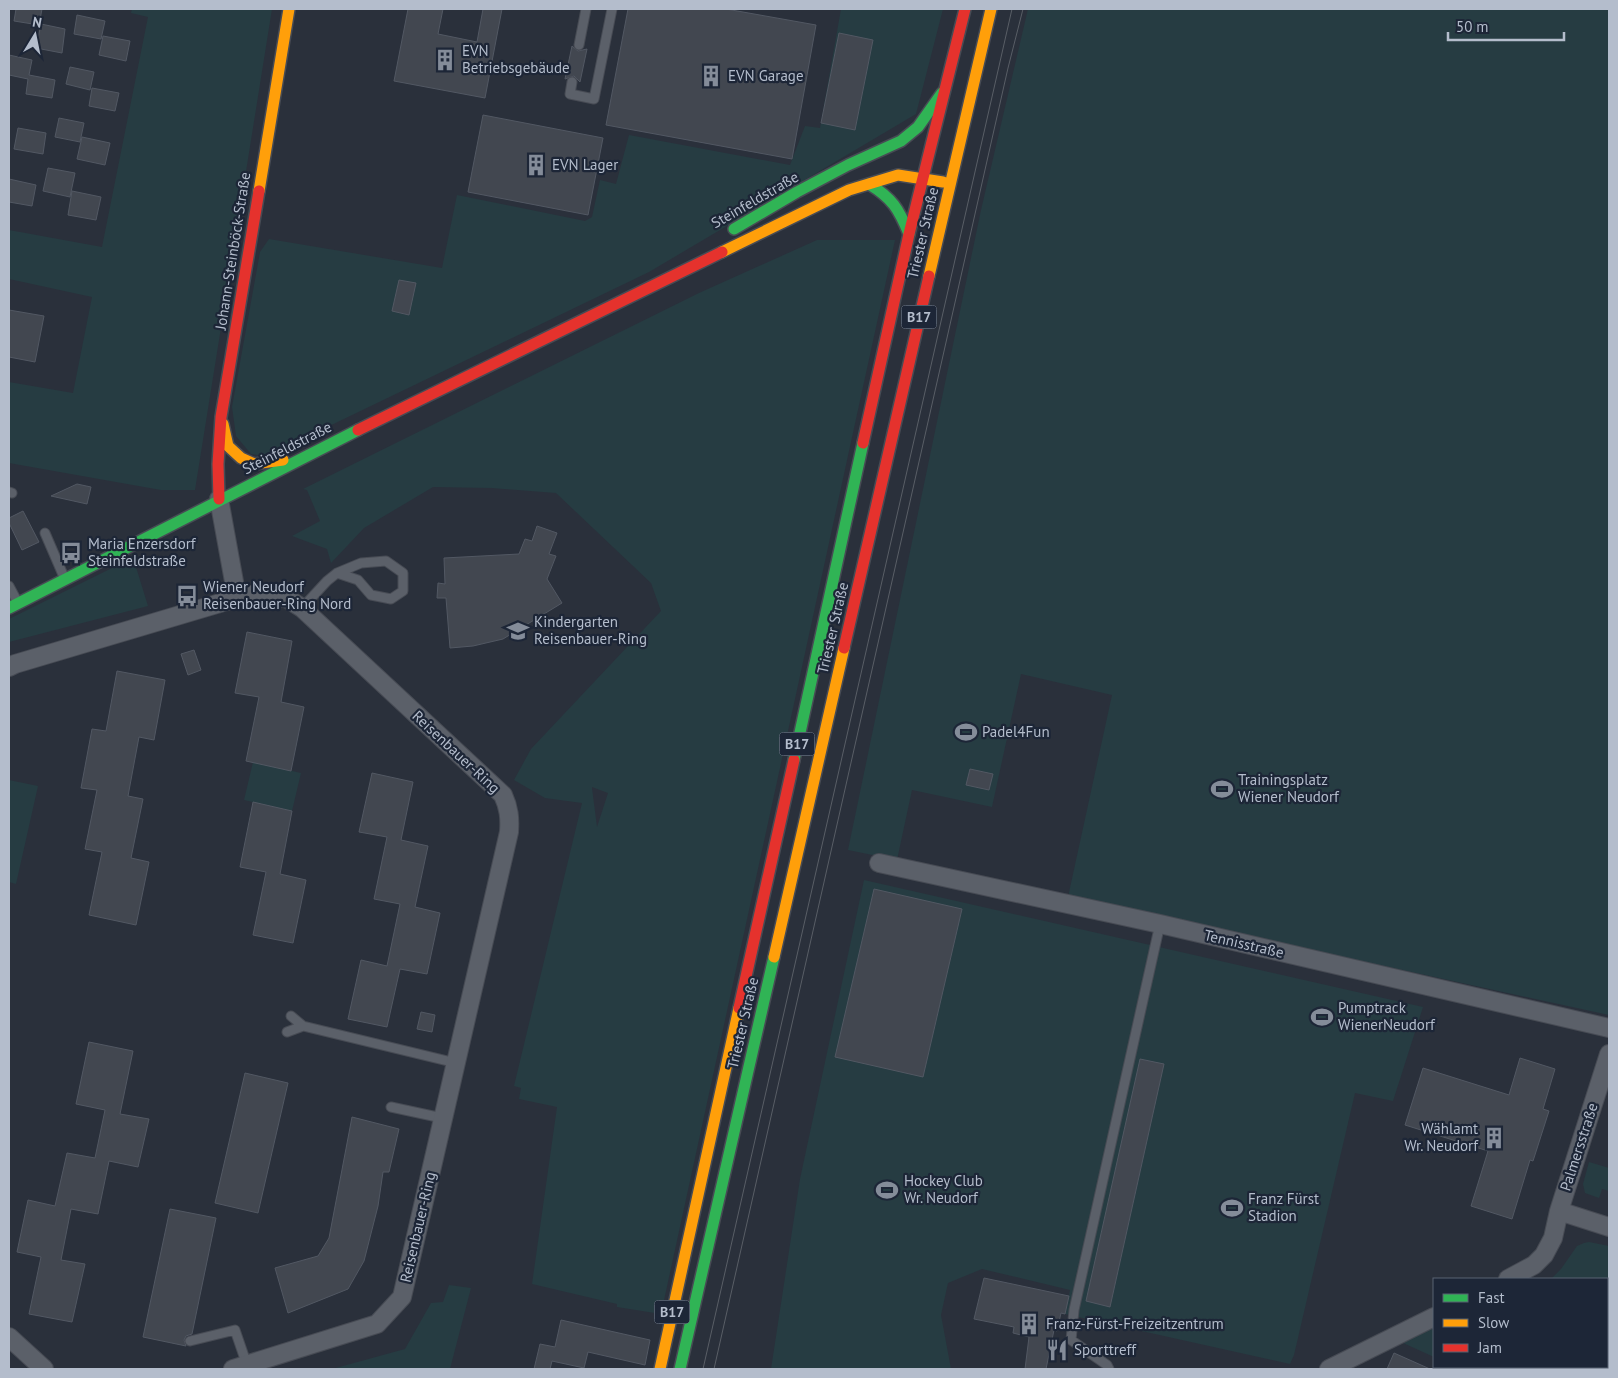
<svg xmlns="http://www.w3.org/2000/svg" width="1618" height="1378" font-family="'PT Sans',sans-serif">
<style>
.green{fill:#263c42;fill-rule:evenodd}
.building{fill:#424750;stroke:#525863}
.lines{fill:none;stroke-linecap:round;stroke-linejoin:round}
.lane-casing{stroke:#474b54;stroke-width:11}
.street-casing{stroke:#474b54;stroke-width:20}
.fast-casing{stroke:#474b54;stroke-width:14}
.slow-casing{stroke:#474b54;stroke-width:14}
.jam-casing{stroke:#474b54;stroke-width:14}
.lane{stroke:#5b6069;stroke-width:9}
.street{stroke:#5b6069;stroke-width:18}
.fast{stroke:#30b455;stroke-width:11}
.slow{stroke:#ff9f0a;stroke-width:11}
.jam{stroke:#e5322d;stroke-width:11}
.tram{stroke:#595e66;stroke-width:1}
.labels{text-anchor:middle;stroke-width:4.5;stroke-linejoin:round;paint-order:stroke}
.shield{fill:#1d2637;stroke:#87909f;stroke-width:1}
.shield-label{font-size:14px;font-weight:bold;fill:#b4bdcc}
.poi-label{font-size:15px;fill:#b4bdcc;stroke:#1d2637;text-anchor:start}
.street-label{font-size:15px;fill:#b4bdcc;stroke:#1d2637}
</style>
<rect width="100%" height="100%" fill="#2a303b"/>
<path class="green" d="M132,9H272L195,490H161L9,463V382L73,393L92,297L9,279V230L102,247L148,17L131,13Z
M841,9H943L916,114L649,272L267,456L251,454L236,436L232,407L260,252L269,239L442,268L457,195L585,221L592,217L600,180L616,184L629,135L790,165L805,126L820,128Z
M1028,9H1609V1015L1068,897L1112,695L1021,674L992,807L912,790L897,860L848,850L981,210Z
M817,240H895L661,1314L617,1307V1304L532,1284L557,1107L519,1099L521,1088L514,1086L582,803L545,798L514,780L531,749L661,611L651,583L556,493L492,488L433,487L364,528L331,563L327,549L292,536L320,521L307,490L303,489L699,293ZM592,787L608,793L597,827L592,788Z
M116,566L136,567L148,606L9,642V619Z
M253,762L301,773L292,811L244,800Z
M9,780L38,786L16,884L9,882Z
M864,880L1423,1007L1393,1101L1355,1093L1294,1355L1290,1364L1065,1314L1070,1290L982,1269L948,1283L941,1315L951,1369H771L800,1179Z
M1589,1162L1609,1168V1191L1602,1189L1599,1198L1585,1193L1583,1184Z
M1589,1242L1609,1246V1310L1607,1316V1279H1551L1561,1269L1577,1246L1584,1243Z
M449,1285L471,1288L450,1369H332L405,1349L431,1303L443,1302Z
M1434,1326V1357L1401,1342Z"/>
<path class="building" d="M16,9H42L39,25L14,21Z
M408,9H443L438,34L477,42L483,9H502L485,98L394,81Z
M628,9H726L816,25L792,159L606,125Z
M77,15L105,21L101,39L74,34Z
M41,24L65,29L62,53L36,48Z
M839,33L873,40L855,130L821,123Z
M103,36L130,41L126,61L99,55Z
M572,46L578,51L587,49L580,82L574,76L565,79Z
M9,55L32,60L29,75L55,80L52,98L26,94L28,79L9,75Z
M70,67L94,72L90,90L66,84Z
M92,88L119,93L115,111L89,106Z
M483,115L603,138L588,215L468,192Z
M59,118L84,123L80,142L55,137Z
M18,128L46,133L43,154L14,149Z
M82,137L110,143L105,165L77,159Z
M48,168L75,173L70,197L43,191Z
M9,179L36,185L32,206L9,202Z
M72,191L101,197L96,220L68,215Z
M399,280L416,283L409,315L392,311Z
M9,310L44,316L35,362L9,357Z
M77,484L91,487L87,504L51,496Z
M23,511L39,542L22,550L9,523V518Z
M537,526L557,533L549,554L556,556L547,579L562,603L503,639L473,646L450,648L446,598H437L438,583L445,584L444,558L519,554L525,539L532,541Z
M247,632L292,641L281,702L304,707L291,771L246,761L259,697L235,693Z
M194,650L201,670L188,675L181,654Z
M117,671L165,680L154,740L139,737L128,796L143,799L131,858L149,862L136,925L89,915L102,852L85,849L97,790L81,788L92,729L106,731Z
M970,769L993,774L989,790L966,785Z
M372,773L413,782L401,840L428,846L415,907L440,913L427,974L400,969L387,1027L348,1019L361,960L387,966L400,904L374,899L387,837L359,832Z
M253,802L292,811L280,874L306,880L293,943L253,935L266,872L240,867Z
M874,889L962,909L923,1077L835,1057Z
M421,1012L435,1015L432,1032L417,1029Z
M89,1042L133,1051L120,1114L149,1119L138,1167L109,1161L98,1214L71,1209L61,1260L85,1264L72,1322L29,1314L41,1257L17,1252L28,1200L55,1206L67,1153L95,1158L105,1110L76,1104Z
M1520,1058L1555,1069L1543,1109L1549,1111L1533,1161L1530,1160L1512,1219L1471,1206L1488,1151L1405,1125L1423,1068L1509,1095Z
M1140,1059L1164,1064L1110,1307L1086,1301Z
M245,1073L288,1083L258,1213L215,1203Z
M352,1117L399,1129L389,1172H383L378,1206L364,1261L348,1289L288,1313L275,1268L318,1256L329,1238Z
M170,1209L216,1218L192,1334L186,1336L184,1340L186,1346L143,1337Z
M984,1278L1069,1296L1065,1314L1061,1313L1057,1331L1054,1330L1046,1369H1025L1029,1337L1013,1333L1014,1327L974,1319Z
M561,1320L650,1340L645,1365L588,1352L584,1368L552,1361L550,1369H534L540,1344L555,1347Z
M1394,1353L1430,1369H1387Z"/>
<g class="lines">
<g class="lane-casing">
<path id="lane" d="M579,45L586,9
M572,82L570,94L594,99L612,9
M9,492L12,493
M45,533L64,577
M9,586L17,601
M302,608L327,581L337,573L361,563L386,561L403,573V591L391,599L371,595L358,580L337,573
M291,1016L303,1026L456,1063
M287,1032L303,1026
M391,1107L442,1118
M190,1341L235,1330L247,1365
M1109,1369L1107,1365L1071,1340L1074,1310L1160,924"/>
</g>
<g class="street-casing">
<path id="street" d="M219,499L237,598
M9,667L15,664L237,598L261,593L288,599L302,608L503,795C509,808 510,818 509,832L402,1297L377,1324L233,1369
M879,863L1160,924L1609,1028
M1559,1211L1609,1227
M1508,1279L1534,1265L1544,1255L1553,1238L1559,1211L1609,1054
M9,1337L44,1369
M1329,1369L1434,1317
M1495,1369L1496,1367"/>
</g>
<g class="fast-casing">
<path id="fast" d="M869,184C892,198 899,209 909,234
M734,229L797,192L848,165L901,141L918,127L942,93
M9,608L358,430
M794,760L863,443
M680,1369L774,957"/>
</g>
<g class="slow-casing">
<path id="slow" d="M259,191L289,9
M722,252L849,190L898,175L943,182
M929,276L991,9
M223,424L228,446L241,458L254,464L283,460
M774,957L844,648
M660,1369L739,1008"/>
</g>
<g class="jam-casing">
<path id="jam" d="M358,430L722,252
M863,443L909,234L965,9
M219,499L218,464L221,417L259,191
M844,648L929,276
M739,1008L794,760"/>
</g>
<use href="#lane" class="lane"/>
<use href="#street" class="street"/>
<use href="#fast" class="fast"/>
<use href="#slow" class="slow"/>
<use href="#jam" class="jam"/>
<path class="tram" d="M703,1369L1012,9
M714,1369L1008,68L1023,9"/>
</g>
<defs>
<g id="building-bare" transform="scale(1.725)"><path d="M-4-6H4V6H1V3H-1V6H-4ZM-2.5-4.3h1.7v1.8h-1.7ZM.8-4.3h1.7v1.8H.8ZM-2.5-1h1.7V.8h-1.7ZM.8-1h1.7V.8H.8Z" fill="#848c99" stroke="#1d2637" stroke-width="2.5" paint-order="stroke"/></g>
<g id="bus-bare" transform="scale(1.725)"><path d="M-5-6H5V4H4V6H2V4H-2V6H-4V4H-5ZM-3.5-4V0h7V-4ZM-3.5 1.2v1.5H-2V1.2ZM2 1.2v1.5H3.5V1.2Z" fill="#848c99" stroke="#1d2637" stroke-width="2.5" paint-order="stroke"/></g>
<g id="school-bare" transform="scale(1.725)"><path d="M0-5L7-2L0 1L-7-2ZM-4 1L0 2.5L4 1V4Q0 6-4 4Z" fill="#848c99" stroke="#1d2637" stroke-width="2.5" paint-order="stroke"/></g>
<g id="stadium-bare" transform="scale(1.725)"><path d="M0-5a6.5 5 0 1 0 0 10a6.5 5 0 1 0 0-10ZM-3.5-1.8h7v3.6h-7Z" fill="#848c99" stroke="#1d2637" stroke-width="2.5" paint-order="stroke"/></g>
<g id="restaurant-bare" transform="scale(1.725)"><path d="M-5-6h1v4h1v-4h1v4h1v-4h1v5L-1.5 .5V6h-2V.5L-5-1ZM5-6V6H3V1.5H1.5Q1.5-4 5-6Z" fill="#848c99" stroke="#1d2637" stroke-width="2.5" paint-order="stroke"/></g>
</defs>
<g fill-rule="evenodd">
<use href="#building-bare" x="445" y="60"/>
<use href="#building-bare" x="711" y="76"/>
<use href="#building-bare" x="536" y="165"/>
<use href="#bus-bare" x="71" y="553"/>
<use href="#bus-bare" x="187" y="596"/>
<use href="#school-bare" x="518" y="631"/>
<use href="#stadium-bare" x="966" y="732"/>
<use href="#stadium-bare" x="1222" y="789"/>
<use href="#stadium-bare" x="1322" y="1017"/>
<use href="#building-bare" x="1494" y="1138"/>
<use href="#stadium-bare" x="887" y="1190"/>
<use href="#stadium-bare" x="1232" y="1208"/>
<use href="#building-bare" x="1029" y="1324"/>
<use href="#restaurant-bare" x="1057" y="1350"/>
</g>
<g class="labels">
<g class="shield">
<rect x="901.5" y="305.5" width="35" height="23" rx="4"/>
<rect x="779.5" y="732.5" width="35" height="23" rx="4"/>
<rect x="654.5" y="1300.5" width="35" height="23" rx="4"/>
</g>
<g class="shield-label">
<text x="919" y="322">B17</text>
<text x="797" y="749">B17</text>
<text x="672" y="1317">B17</text>
</g>
<g class="poi-label">
<text x="462" y="56">EVN<tspan x="462" dy="17">Betriebsgebäude</tspan></text>
<text x="728" y="81">EVN Garage</text>
<text x="552" y="170">EVN Lager</text>
<text x="88" y="549">Maria Enzersdorf<tspan x="88" dy="17">Steinfeldstraße</tspan></text>
<text x="203" y="592">Wiener Neudorf<tspan x="203" dy="17">Reisenbauer-Ring Nord</tspan></text>
<text x="534" y="627">Kindergarten<tspan x="534" dy="17">Reisenbauer-Ring</tspan></text>
<text x="982" y="737">Padel4Fun</text>
<text x="1238" y="785">Trainingsplatz<tspan x="1238" dy="17">Wiener Neudorf</tspan></text>
<text x="1338" y="1013">Pumptrack<tspan x="1338" dy="17">WienerNeudorf</tspan></text>
<text x="1478" y="1134" text-anchor="end">Wählamt<tspan x="1478" dy="17">Wr. Neudorf</tspan></text>
<text x="904" y="1186">Hockey Club<tspan x="904" dy="17">Wr. Neudorf</tspan></text>
<text x="1248" y="1204">Franz Fürst<tspan x="1248" dy="17">Stadion</tspan></text>
<text x="1046" y="1329">Franz-Fürst-Freizeitzentrum</text>
<text x="1074" y="1355">Sporttreff</text>
</g>
<g class="street-label">
<text transform="translate(755 200) rotate(-30)" y="5">Steinfeldstraße</text>
<text transform="translate(923 233) rotate(-77)" y="5">Triester Straße</text>
<text transform="translate(233 251) rotate(-81)" y="5">Johann-Steinböck-Straße</text>
<text transform="translate(287 448) rotate(-27)" y="5">Steinfeldstraße</text>
<text transform="translate(833 628) rotate(-77)" y="5">Triester Straße</text>
<text transform="translate(456 752) rotate(43)" y="5">Reisenbauer-Ring</text>
<text transform="translate(1244 944) rotate(13)" y="5">Tennisstraße</text>
<text transform="translate(743 1023) rotate(-77)" y="5">Triester Straße</text>
<text transform="translate(1579 1147) rotate(-72)" y="5">Palmersstraße</text>
<text transform="translate(418 1227) rotate(-77)" y="5">Reisenbauer-Ring</text>
</g>
</g>
<rect width="1618" height="1378" fill="none" stroke="#b4bdcc" stroke-width="20"/>
<rect x="1433" y="1278" width="175" height="90" fill="#1d2637" stroke="#596273"/>
<rect x="1443" y="1294" width="25" height="8" fill="#30b455" stroke="#596273"/>
<text x="1478" y="1303" font-size="15" fill="#b4bdcc">Fast</text>
<rect x="1443" y="1319" width="25" height="8" fill="#ff9f0a" stroke="#596273"/>
<text x="1478" y="1328" font-size="15" fill="#b4bdcc">Slow</text>
<rect x="1443" y="1344" width="25" height="8" fill="#e5322d" stroke="#596273"/>
<text x="1478" y="1353" font-size="15" fill="#b4bdcc">Jam</text>
<g transform="translate(35 35) rotate(10)" stroke="#1d2637" stroke-width="4" paint-order="stroke">
<path d="M0-4L9 19L0 12L-9 19Z" fill="#b4bdcc"/>
<text y="-8" font-size="14" font-weight="bold" text-anchor="middle" fill="#b4bdcc">N</text>
</g>
<path d="M1448 32v8h116v-8" fill="none" stroke="#b4bdcc" stroke-width="2.5"/>
<text x="1456" y="32" font-size="15" fill="#b4bdcc" stroke="#1d2637" stroke-width="4" paint-order="stroke">50 m</text>
</svg>
